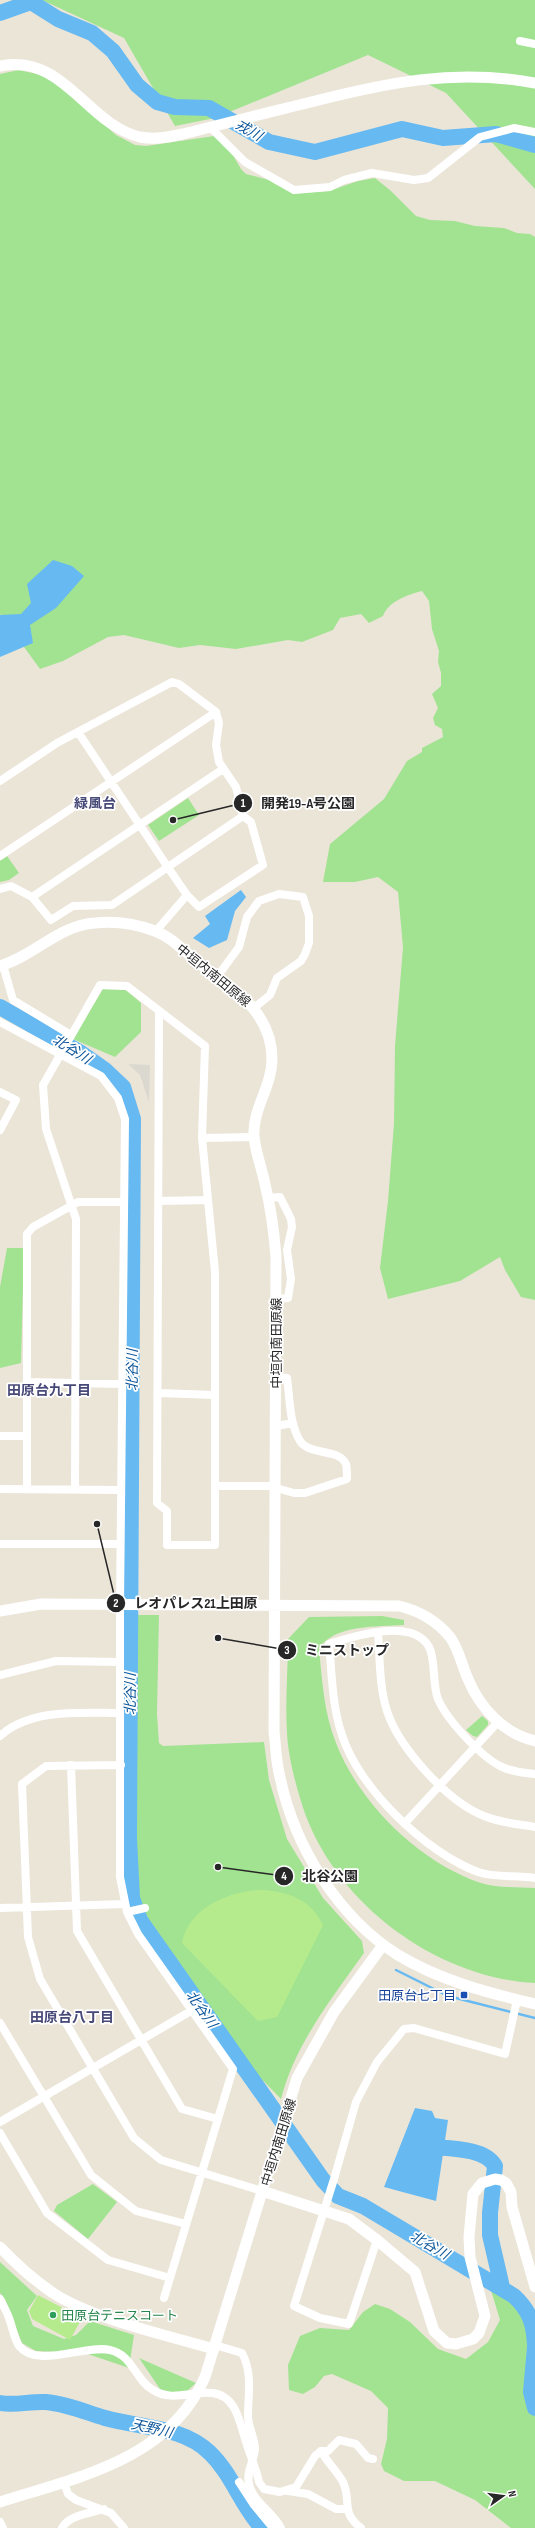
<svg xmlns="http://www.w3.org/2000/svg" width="535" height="2528" font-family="'Sofia Sans Condensed','Noto Sans JP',sans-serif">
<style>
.green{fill:#a2e392}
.pitch{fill:#b6eb8d}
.plaza{fill:#dbd8cf}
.water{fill:#67b9f1}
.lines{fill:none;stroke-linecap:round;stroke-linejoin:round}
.stream{stroke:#67b9f1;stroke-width:2.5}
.river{stroke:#67b9f1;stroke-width:16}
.street{stroke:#fff;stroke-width:8}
.secondary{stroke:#fff;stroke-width:11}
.transit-dot{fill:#1a4fb4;stroke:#fff;stroke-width:1.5}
.leisure-dot{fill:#2e9e5b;stroke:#fff;stroke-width:1.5}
.labels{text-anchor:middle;stroke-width:3.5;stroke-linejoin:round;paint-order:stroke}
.street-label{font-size:13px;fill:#272727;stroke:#fff}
.transit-label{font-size:13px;fill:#164399;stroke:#fff;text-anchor:end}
.leisure-label{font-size:13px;fill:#27864d;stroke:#fff;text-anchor:start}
.water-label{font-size:14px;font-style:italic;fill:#0a5499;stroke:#fff}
.neighbourhood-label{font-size:14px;font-weight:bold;fill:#474978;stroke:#fff}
.leader{fill:none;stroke:#272727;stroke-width:1.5}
.callout-dot{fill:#272727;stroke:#fff;stroke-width:1.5}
.mark-label{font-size:12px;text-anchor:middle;font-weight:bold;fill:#fff}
.callout-label{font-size:14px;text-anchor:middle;font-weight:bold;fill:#272727;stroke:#fff;stroke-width:3.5;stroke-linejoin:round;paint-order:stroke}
</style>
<rect width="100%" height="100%" fill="#ebe5d8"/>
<path class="green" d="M42,0H535V189L446,93L368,55L215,118L175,126L124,38Z
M19,70L50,77L116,135L135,145L146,146L214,136L230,150L241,169L246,174L269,180L277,185L299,193L329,191L358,181L375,178L391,191L416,216L430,220L455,221L475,226L504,228L517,233L530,234L535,237V1300L521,1297L505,1270L500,1257L460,1281L388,1299L380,1268L388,1201L394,1123L395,1046L403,947L398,892L378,877L355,882H323L330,844L384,799L407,761L422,752V748L443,737L442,729L435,725L433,718L438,708L432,694L441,686V673L438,662L439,651L432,629L429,601L422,591C407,595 389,601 383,616L369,623L361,614L340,618L333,630L302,642L288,640L236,649L200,645L179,648L124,635L108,637L63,661L40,669L0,614V74Z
M188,798L199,815L159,841L148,825Z
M7,856L19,873L9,880L0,882V861Z
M103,989L126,990L141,1003V1032L115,1057L73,1039Z
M7,1248H24L21,1363L0,1368V1287Z
M136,1615H159L157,1714L159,1743L163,1746L264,1742L269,1780L287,1839L323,1898L362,1941L364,1953C332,1998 295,2044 281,2099L244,2061L152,1932L143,1912L134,1877Z
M382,1616L404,1620V1625C377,1627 336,1624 319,1648C322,1680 324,1713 336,1743C359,1803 420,1863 481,1883C497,1888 518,1887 535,1888V1983C433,1978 328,1898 300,1798C294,1778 288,1754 287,1733C285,1702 288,1670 288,1639L309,1617Z
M482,1716L488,1721V1725L477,1737L473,1736L466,1730Z
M93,2184L117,2202L88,2239L54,2211L57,2205Z
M0,2262L37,2296L27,2310L33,2326L64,2339L76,2335L90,2321L134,2335L129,2368L73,2349L58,2352L36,2351L22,2343L5,2299L0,2293Z
M490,2287L522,2302L535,2334L531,2385L535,2403V2528H511L475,2500L435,2481H404L384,2471L381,2464L387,2439L388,2408L371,2391L332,2374L324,2376L315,2387L303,2394L289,2390L288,2365L300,2336L320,2328L349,2330L363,2312L375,2304L390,2309L410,2322L438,2349L466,2359L488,2342L500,2320Z
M139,2358L196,2383L186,2392H162Z"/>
<path class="pitch" d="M264,1890C291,1893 310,1899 323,1925L277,2017L258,2021L182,1943C189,1907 231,1890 264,1890Z
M38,2295L82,2318L70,2340L32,2319L29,2311Z"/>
<path class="plaza" d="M128,1064L150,1065L149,1102L140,1075Z"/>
<path class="water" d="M53,560L72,566L84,576L56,608L30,625L33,643L0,657V615L21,614L31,603L27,584Z
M241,890L246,897L235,911L227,940L209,948L193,938L210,924L205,916Z
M415,2108L432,2111L435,2118L448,2120L436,2201L384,2187Z"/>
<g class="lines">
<path class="stream" d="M396,1970L448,1996L535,2018"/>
<path class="river" d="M0,13L31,2L58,19L92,33L113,51L137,85L157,102L175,107L209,108L269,142L315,152L402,129L443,138L496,134L535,145
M0,1007L81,1053L105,1070L123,1087L133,1119L129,1838L132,1898L140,1920L323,2180L338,2196L363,2206L514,2296C530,2311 534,2324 535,2345
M423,2146C444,2149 484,2146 495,2166L490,2213V2235L502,2287
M535,2347L531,2392L535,2408
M0,2403C15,2406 31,2401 46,2402C67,2404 85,2412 105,2418C140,2428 183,2426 210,2453C232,2474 241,2505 262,2528"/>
<path class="street" d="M520,41L535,44
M210,127L245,162L294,190L330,187L344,180L372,173L414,180L428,178L480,137L514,128L535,132
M0,781L57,743L172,682L179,684L216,712L219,723L216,745L219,762L236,787L243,816L251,822L263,865L199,907L187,895L169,869L78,732
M0,856L216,712
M0,889L11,886L32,897L223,769
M32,897L51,920L73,906L112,905L243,816
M156,931L187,895
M3,965L13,1000L71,1035
M217,977L239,947L247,917L259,901L279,894L303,897L309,916V943L305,954L301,961L277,978L270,995L254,1008
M0,1022L101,1076L118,1098L125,1119L120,1605V1877L127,1912L138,1934L233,2069L164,2298
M0,1092L16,1100L0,1130
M202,1138L254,1137
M268,1198L280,1197L291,1219L292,1227L287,1250L291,1279L288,1298L276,1299
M159,1201L208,1200
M27,1382L122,1384
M158,1393L215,1395
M276,1426L293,1423
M0,1436H27
M215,1486H269L294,1493H305L347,1479C347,1475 347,1468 346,1464C339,1448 310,1456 300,1441C289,1423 290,1398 287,1378L276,1377
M0,1489L120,1490
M27,1489V1234L33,1227L78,1202H124
M75,1489L76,1219L46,1129L43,1085L100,985L127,986L205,1046L202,1138L215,1272V1545H167V1511L157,1503L159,1011
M0,1544H120
M378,1632C380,1658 379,1686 387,1711C399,1748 448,1802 484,1816C501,1823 518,1824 535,1827
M0,1675L56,1661L119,1662
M0,1736C31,1708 81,1713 120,1713
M71,1765L77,1931L182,2109L218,2119
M121,1765L46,1766L22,1784L28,1937L40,1979L134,2138L161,2160L262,2191
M535,1774C524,1773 513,1772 502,1767C481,1757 447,1720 438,1699C432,1684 436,1660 429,1647C413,1617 354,1636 329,1644C332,1674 332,1706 342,1735C358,1787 426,1853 478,1872C496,1878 516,1875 535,1878
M405,1823L498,1722
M0,1908L125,1904
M127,1912L145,1908
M0,2023L91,2175L136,2211L186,2224
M0,2122L191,2011
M0,2133L47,2213L108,2260L170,2278
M377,2240L349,2324L320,2318L294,2306L334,2179L356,2102L377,2062L404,2029L414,2028L505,2054L517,2000
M0,2299C3,2306 8,2313 10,2321C13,2329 14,2339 19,2346C37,2369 86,2344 110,2350C133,2355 135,2380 153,2390C172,2402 191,2391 212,2393C236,2395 240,2423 246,2442C250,2455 256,2468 259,2482L264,2489L280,2492L296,2487L315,2456L321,2451C327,2462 337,2471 343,2482C352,2501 340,2512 361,2528
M215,2345L242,2353C253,2374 248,2394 248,2416C248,2427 255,2438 255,2449C254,2461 246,2471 249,2484C253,2502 273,2512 281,2528
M321,2451H328L339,2440L356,2444L368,2458L373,2459
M64,2482L68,2494L76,2500L111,2513L124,2528
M239,2482L254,2505L273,2528
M288,2491L308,2494L336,2509H347
M0,2522L3,2528
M62,2528C69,2515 91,2513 104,2509"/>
<path class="secondary" d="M0,66C64,53 86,124 140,137C154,140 169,137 183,134C224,124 265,113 307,103C385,83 454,68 535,83
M0,966C34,956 59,925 95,923C115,921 136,924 155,931C171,937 183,950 196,961C230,987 272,1010 272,1059C272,1087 252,1109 254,1137C256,1154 262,1169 265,1184C271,1208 274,1232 276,1256L274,1732C276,1747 276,1763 280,1777C294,1846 338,1917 398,1955C439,1980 488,1993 535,2004
M0,1611L41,1604L399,1606C420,1611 436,1620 450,1637C459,1649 462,1666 468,1679C480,1708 504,1734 535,1741
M262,2191L349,2219L377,2240L415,2272L434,2331L447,2343L456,2344L473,2339L479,2333L485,2316L470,2257L469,2237L473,2194L482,2183L495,2179L501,2180L506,2183L511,2192L512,2207L535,2287
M0,2247C16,2264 34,2280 53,2293C93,2319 166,2335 214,2349
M0,2502C78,2477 169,2460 205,2377L297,2078L334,2012L383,1945"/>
</g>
<rect class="transit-dot" x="460" y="1991" width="8" height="8" rx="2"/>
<circle class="leisure-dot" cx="53" cy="2315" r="4"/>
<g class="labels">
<g class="street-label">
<text transform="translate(214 975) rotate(39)" y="5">中垣内南田原線</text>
<text transform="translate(276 1343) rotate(-90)" y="5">中垣内南田原線</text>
<text transform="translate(278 2142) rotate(-73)" y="5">中垣内南田原線</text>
</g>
<g class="transit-label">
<text x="456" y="2000">田原台七丁目</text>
</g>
<g class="leisure-label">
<text x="61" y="2320">田原台テニスコート</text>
</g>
<g class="water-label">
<text transform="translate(249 130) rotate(30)" y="5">戎川</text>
<text transform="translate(72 1049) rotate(32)" y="5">北谷川</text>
<text transform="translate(132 1370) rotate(-90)" y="5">北谷川</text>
<text transform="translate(130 1694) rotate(-90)" y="5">北谷川</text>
<text transform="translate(202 2009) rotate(55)" y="5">北谷川</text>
<text transform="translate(430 2245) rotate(30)" y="5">北谷川</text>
<text transform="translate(152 2428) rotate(13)" y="5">天野川</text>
</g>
<g class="neighbourhood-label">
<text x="95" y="808">緑風台</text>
<text x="49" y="1395">田原台九丁目</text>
<text x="72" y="2022">田原台八丁目</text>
</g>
</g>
<path class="leader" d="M173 820L243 803M97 1524L116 1603M218 1638L287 1650M218 1867L284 1876"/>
<g class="callout-dot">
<circle cx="173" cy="820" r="4"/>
<circle cx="97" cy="1524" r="4"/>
<circle cx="218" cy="1638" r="4"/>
<circle cx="218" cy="1867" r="4"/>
<circle cx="243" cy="803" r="10"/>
<circle cx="116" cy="1603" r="10"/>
<circle cx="287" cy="1650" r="10"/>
<circle cx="284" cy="1876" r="10"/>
</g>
<g class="mark-label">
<text x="243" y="807">1</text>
<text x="116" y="1607">2</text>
<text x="287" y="1654">3</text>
<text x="284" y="1880">4</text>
</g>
<g class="callout-label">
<text x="308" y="808">開発19-A号公園</text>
<text x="196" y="1608">レオパレス21上田原</text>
<text x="347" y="1655">ミニストップ</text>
<text x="330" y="1881">北谷公園</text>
</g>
<g transform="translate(503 2496) rotate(76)" stroke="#ffffff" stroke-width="3" paint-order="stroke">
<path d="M0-3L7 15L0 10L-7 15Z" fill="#272727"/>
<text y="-6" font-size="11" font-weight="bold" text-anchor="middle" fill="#272727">N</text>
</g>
</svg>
